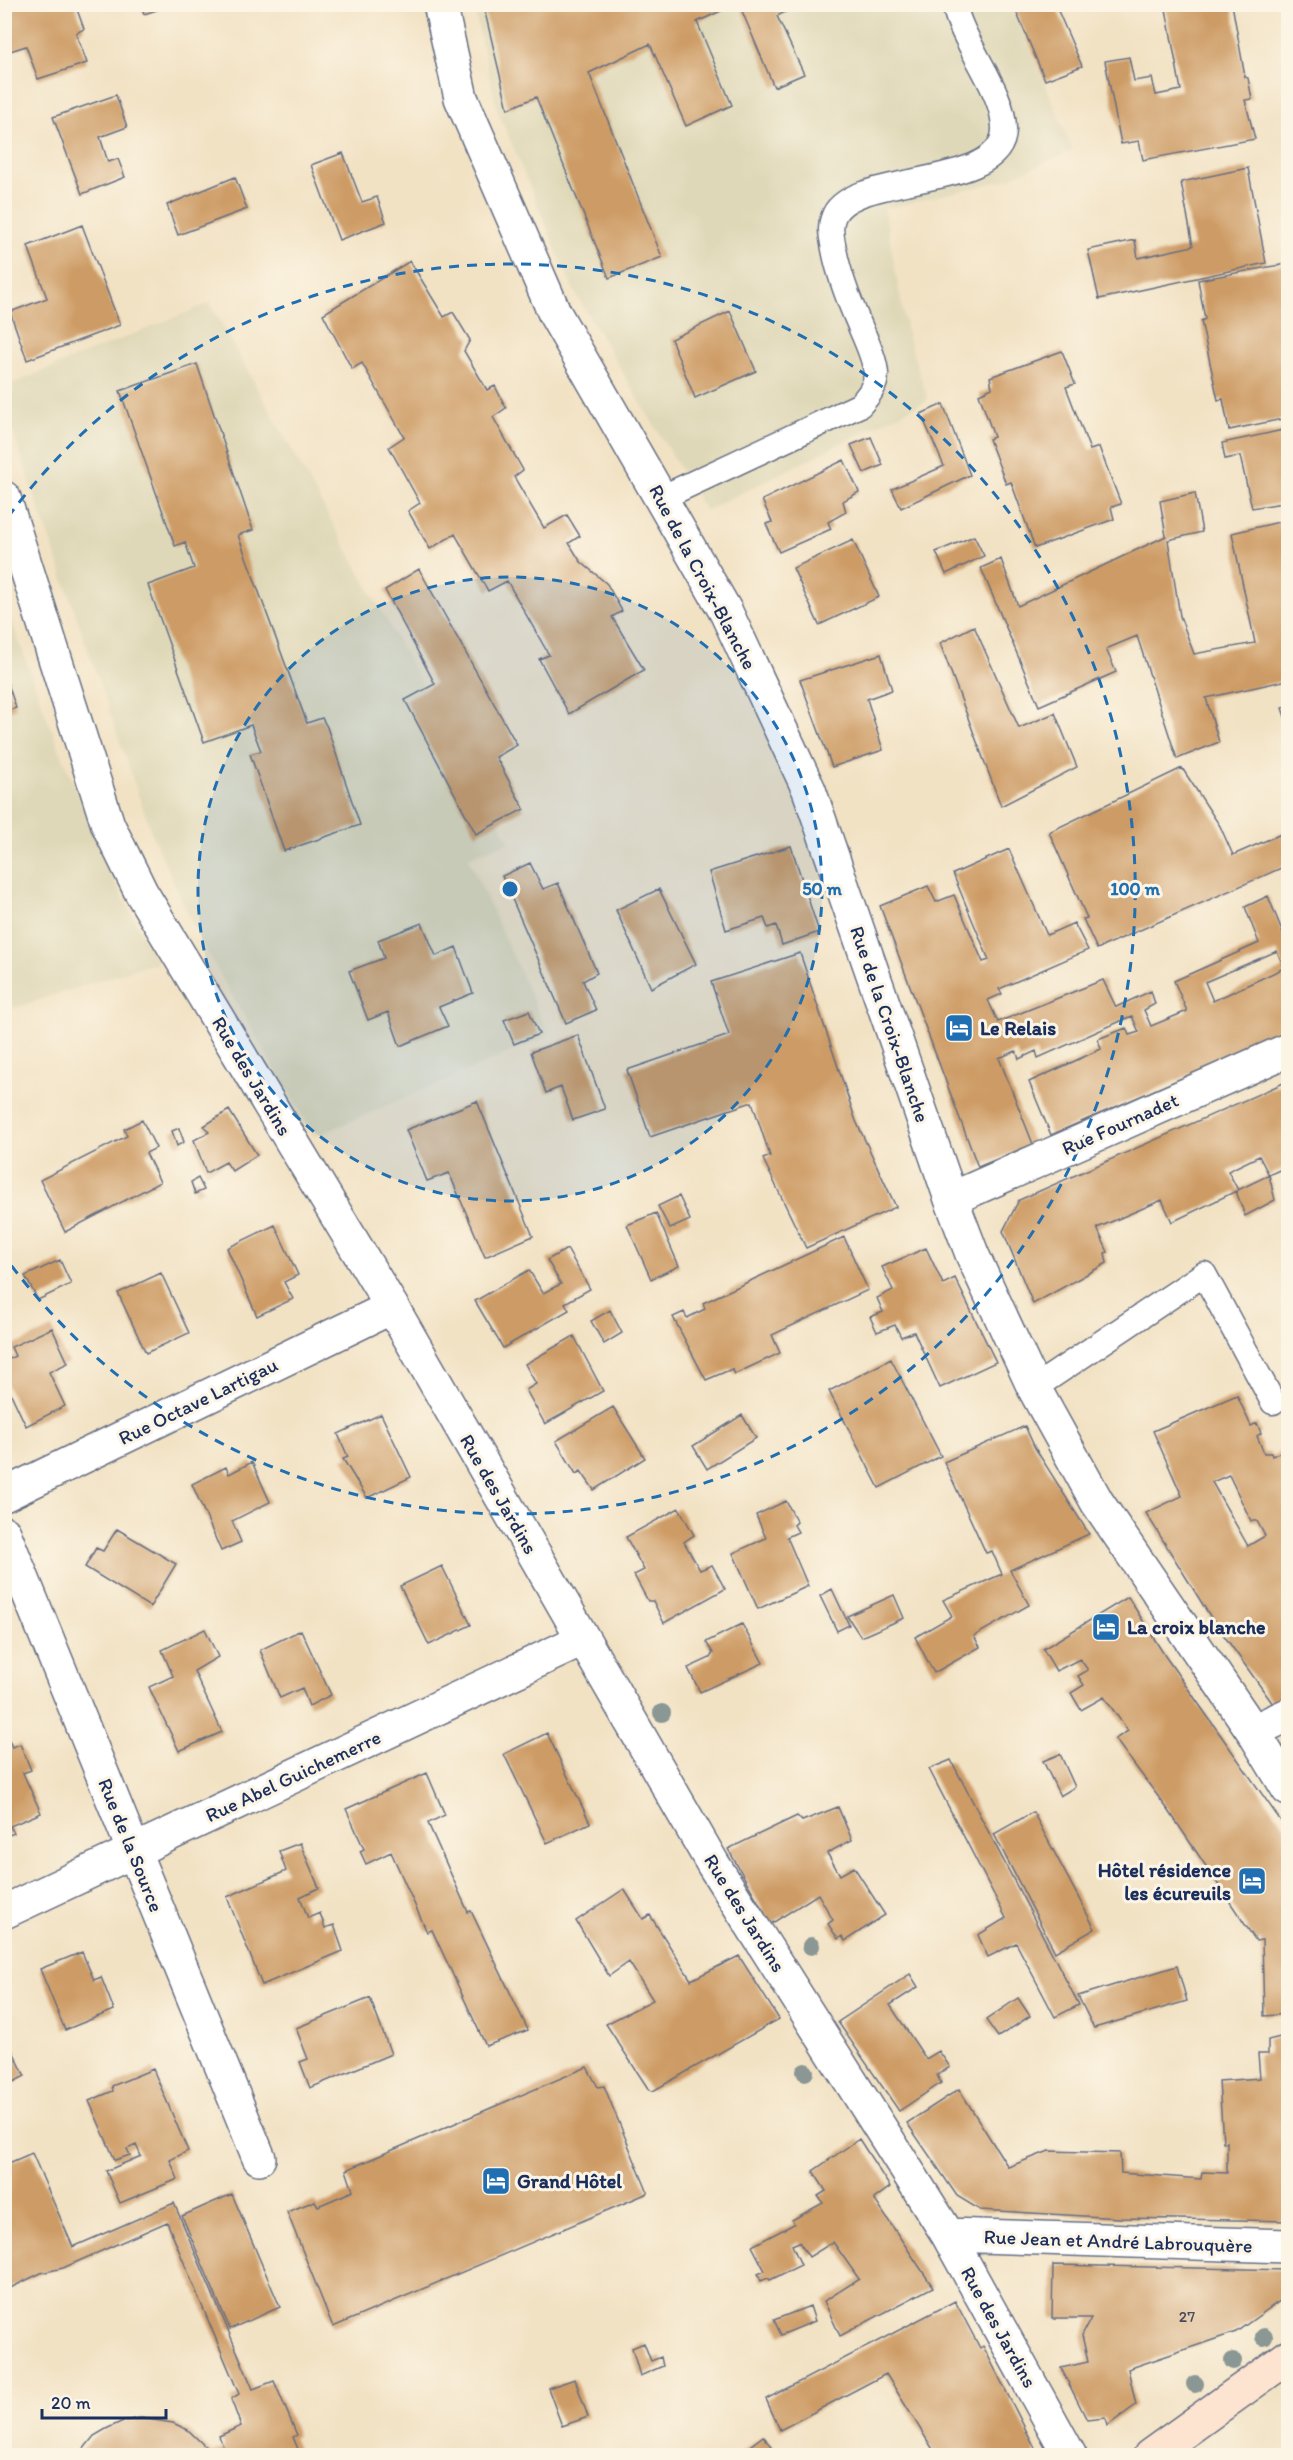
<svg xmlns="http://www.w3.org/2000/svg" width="1293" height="2460" font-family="Itim,sans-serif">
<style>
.built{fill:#dfd8b8}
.building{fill:#cd9b65;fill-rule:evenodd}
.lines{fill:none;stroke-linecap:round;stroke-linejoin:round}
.lane-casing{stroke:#666e82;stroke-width:27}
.street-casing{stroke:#666e82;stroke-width:36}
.secondary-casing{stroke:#666e82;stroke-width:36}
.lane{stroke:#fff;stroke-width:24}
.street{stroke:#fff;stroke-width:33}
.secondary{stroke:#fde4d1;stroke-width:33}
.tree{fill:#8b9794}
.ring{fill:none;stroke:#1f6fb2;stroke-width:3;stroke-dasharray:10 8}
.labels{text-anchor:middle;stroke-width:6;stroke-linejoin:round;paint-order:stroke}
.number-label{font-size:16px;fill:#484a60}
.street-label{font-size:20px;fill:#1b2f5e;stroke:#fcf5e5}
.poi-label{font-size:20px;font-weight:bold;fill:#1b2f5e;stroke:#fcf5e5;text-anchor:start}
.centre{fill:#1f6fb2;stroke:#fcf5e5;stroke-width:3}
.ring-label{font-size:18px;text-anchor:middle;font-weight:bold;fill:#1f6fb2;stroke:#fcf5e5;stroke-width:6;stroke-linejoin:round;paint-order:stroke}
</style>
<rect width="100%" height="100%" fill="#fcf5e5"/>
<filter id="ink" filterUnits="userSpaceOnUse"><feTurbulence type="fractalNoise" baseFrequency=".0167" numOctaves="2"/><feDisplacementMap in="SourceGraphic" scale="12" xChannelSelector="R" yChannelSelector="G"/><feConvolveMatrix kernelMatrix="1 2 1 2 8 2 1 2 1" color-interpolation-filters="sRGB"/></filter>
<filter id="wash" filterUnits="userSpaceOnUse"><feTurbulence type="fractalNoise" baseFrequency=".008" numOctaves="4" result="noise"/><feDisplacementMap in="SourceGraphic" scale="24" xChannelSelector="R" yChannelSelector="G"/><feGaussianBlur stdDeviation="1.35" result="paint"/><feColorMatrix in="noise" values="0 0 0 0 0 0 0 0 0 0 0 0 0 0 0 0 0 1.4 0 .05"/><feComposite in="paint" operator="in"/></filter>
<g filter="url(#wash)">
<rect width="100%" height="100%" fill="#f2e2c4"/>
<path class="built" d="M473,5H1012L1073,150L1005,180L884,209L908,338L928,400L705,511L573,289L497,109Z
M210,303L510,842L468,857L549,1036L314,1137L198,936L152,834L5,410L4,387Z
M4,600L47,718L112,877L157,962L5,1011Z"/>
<g id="blocks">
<path class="building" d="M4,4H75L84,29L76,33L87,63L38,79L26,46L4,53Z
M141,4H168L169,6L144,14Z
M483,4H736L697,22L732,105L686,126L650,44L589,73L662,257L609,278L536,97L508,109Z
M739,4H801L777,16L804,74L774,87Z
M1013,4H1055L1082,66L1045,80Z
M1165,4H1232L1245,77L1248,78L1252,99L1245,100L1255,139L1143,160L1139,141L1121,144L1105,61L1129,57L1134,81L1152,78L1156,95L1181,90Z
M116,95L127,127L100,137L108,162L118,159L125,177L82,194L53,117Z
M343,153L362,202L377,197L386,222L339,240L311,165Z
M1248,168L1266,263L1099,299L1088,250L1135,240L1138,258L1193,246L1181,182Z
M235,177L247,209L178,235L167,205Z
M82,225L120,325L27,360L10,312L47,298L28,246Z
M410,261L444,317L453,312L470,340L464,351L487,390L495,386L506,408L493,417L523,470L514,477L544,528L567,515L580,536L569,543L580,561L607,584L622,611L612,617L644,670L569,714L539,659L549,655L507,581L488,591L455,534L430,549L408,511L420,503L389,447L404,437L362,363L352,369L323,314Z
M1285,264L1288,279V418L1229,430L1223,399L1218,400L1201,321L1205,319L1198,280Z
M730,311L756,371L695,398L671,339Z
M1062,351L1075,384L1066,387L1090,450L1099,447L1121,504L1111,507L1114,519L1035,548L1011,482L1006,484L989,439L994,437L979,394L992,388L990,377Z
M197,364L253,530L238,535L307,723L322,718L327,727L360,825L284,851L250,754L261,751L251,725L204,742L148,585L194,568L185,542L175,546L120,391Z
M943,404L970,475L901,508L892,489L944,466L921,414Z
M1288,429V502L1252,508L1240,456L1225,459L1222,443Z
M871,437L883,465L864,473L851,445Z
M844,460L859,492L843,501L846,512L828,522L831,529L779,552L766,524L772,522L762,500Z
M1195,493L1202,532L1168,540L1180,616L1194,654L1255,643L1232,533L1288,520V680L1206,698L1219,742L1177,759L1137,636L1106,649L1116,672L1039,706L981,568L1001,559L1018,606L1166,536L1160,501Z
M974,536L984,556L946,574L936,552Z
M853,540L879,597L819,625L793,568Z
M419,569L517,745L496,757L524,809L476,834L405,700L435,684L385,590Z
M974,626L1019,728L1055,713L1077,767L1001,806L940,643Z
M881,654L892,690L867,699L883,750L832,767L800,680Z
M8,684L16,708L4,712V685Z
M1288,705V725L1282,708Z
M1182,768L1220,826L1233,855L1288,831V865L1097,949L1083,919L1087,918L1049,832Z
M791,846L819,932L782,945L776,925L768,928L764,918L726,930L709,872Z
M1009,849L1047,935L1074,923L1088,950L999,989L1002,994L988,1000L998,1022L1103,980L1116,1007L1151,991L1155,1004L1144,1010L1151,1026L1187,1011L1174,981L1259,943L1245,907L1268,896L1283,933L1288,930V946L1286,947L1288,953V1032L1051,1135L1029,1082L1101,1049L1098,1039L1126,1028L1129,1035L1139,1032L1132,1016L1038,1058L1036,1051L1019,1059L1016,1051L999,1058L1033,1144L978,1167L880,906L928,886L936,902L954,895L983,962L989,960L953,874ZM1277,951L1284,968L1213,1001L1205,982Z
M530,863L543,889L558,883L597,973L583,981L596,1010L566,1023L502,876Z
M659,889L696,964L651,988L616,910Z
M422,923L436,956L456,947L473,993L439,1007L448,1026L400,1046L388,1012L368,1020L349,971L384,958L378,940Z
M800,953L856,1121L896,1207L806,1248L763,1159L770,1156L752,1102L650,1137L627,1070L729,1035L711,982Z
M529,1011L539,1034L514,1044L504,1020Z
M578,1035L605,1109L573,1120L561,1087L546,1093L531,1052Z
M1288,1081V1166L1269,1175L1259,1156L1228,1171L1238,1190L1269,1175L1275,1200L1245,1216L1236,1191L1172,1222L1162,1200L1097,1228L1108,1252L1105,1253L1107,1263L1033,1304L1003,1231L1019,1200Z
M477,1101L533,1236L485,1257L449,1173L427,1181L406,1130Z
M229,1110L257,1155L232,1171L226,1162L206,1173L194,1140L209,1132L204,1126Z
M142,1120L156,1148L146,1153L160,1182L65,1232L40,1180L127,1136L124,1129Z
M179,1128L184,1142L177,1146L172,1131Z
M198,1178L204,1190L195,1194L191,1182Z
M679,1196L690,1220L670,1229L658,1206Z
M656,1213L679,1266L651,1279L627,1225Z
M275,1225L298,1275L284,1282L293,1299L257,1316L227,1248Z
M844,1237L868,1290L772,1335L780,1353L735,1374L732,1369L706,1380L673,1317L684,1312L687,1318L705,1309L703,1303Z
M926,1248L943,1284L955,1278L996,1362L940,1388L914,1332L901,1337L895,1325L877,1332L870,1317L883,1312L877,1298L893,1290L882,1267Z
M567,1249L590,1289L565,1303L569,1310L503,1348L475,1301L529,1270L543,1293L561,1284L547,1260Z
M60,1260L71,1284L38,1300L25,1276Z
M161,1273L189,1333L146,1353L118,1293Z
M610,1310L622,1333L604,1344L591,1321Z
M52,1328L68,1363L49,1372L65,1406L26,1426L4,1379V1362L15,1356L11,1347Z
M574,1336L603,1391L545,1424L526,1390L536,1384L525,1364Z
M891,1359L941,1456L879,1488L829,1391Z
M1237,1395L1251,1426L1257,1423L1261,1433L1257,1436L1264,1453H1271L1272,1456L1288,1449V1708L1273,1704L1210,1616L1146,1513L1182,1496L1153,1431ZM1229,1475L1251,1521H1257L1265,1536L1248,1546L1212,1482Z
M613,1407L645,1458L594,1490L581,1471L576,1474L556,1441Z
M381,1414L411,1477L367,1498L343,1459L348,1457L338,1434Z
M742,1415L756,1438L707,1469L693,1446Z
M1025,1426L1035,1448L1089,1534L1010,1570L1029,1605L974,1636L980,1647L934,1673L915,1637L952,1616L943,1600L1002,1574L992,1551L986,1553L944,1462Z
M252,1462L270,1502L232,1521L241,1542L221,1551L192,1484L226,1467L229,1474Z
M786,1501L797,1522L794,1525L798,1532L787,1537L808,1586L758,1609L733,1553L766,1538L756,1515Z
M679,1508L694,1535L684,1542L700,1570L712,1565L725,1589L664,1623L653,1601H648L634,1575L644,1570L626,1537Z
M117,1529L176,1564L150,1607L85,1567L96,1548L103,1551Z
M442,1566L471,1625L429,1645L400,1586Z
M832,1589L849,1625L837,1631L820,1596Z
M894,1595L904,1618L861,1637L847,1616Z
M1128,1597L1165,1656L1288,1831V2014L1264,2016L1262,1940L1256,1941L1169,1811L1115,1739L1128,1731L1104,1697L1081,1710L1071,1693L1084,1685L1078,1676L1088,1670L1080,1659L1056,1671L1043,1649Z
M742,1624L763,1663L700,1692L688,1668L710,1658L713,1653L706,1642Z
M205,1629L218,1657L194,1671L222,1732L179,1751L149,1687L173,1676L162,1650Z
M301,1630L331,1695L309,1706L302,1688L280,1698L260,1650Z
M4,1729L12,1747L20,1744L31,1770L23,1773L41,1813L10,1826L14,1833L4,1837Z
M547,1733L590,1823L547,1843L504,1754Z
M1060,1754L1075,1787L1060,1796L1043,1761Z
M951,1760L1079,2005L1055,2017L1016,1943L988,1957L978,1935L1006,1918L929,1769Z
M427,1773L445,1815L428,1823L468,1912L471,1911L528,2030L486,2046L432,1930L427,1932L391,1852L366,1864L360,1851L364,1849L346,1809Z
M838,1807L852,1840L827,1853L840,1875L854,1867L885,1915L845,1941L842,1936L838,1939L828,1924L833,1920L818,1894L771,1924L728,1849L797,1816L802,1821Z
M1033,1812L1095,1929L1055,1952L994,1834Z
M300,1843L319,1888L300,1897L308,1918L320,1913L325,1928L334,1925L343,1951L262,1985L227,1897L286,1871L279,1851Z
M624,1889L643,1919L650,1915L691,1980L739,1956L779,2019L653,2091L649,2090L606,2024L653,2000L629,1962L609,1976L576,1921Z
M82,1952L94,1980L101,1977L114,2010L65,2030L40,1969Z
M1177,1966L1187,2001L1094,2028L1078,1996Z
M910,1974L918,1987L890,2005L926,2059L939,2051L950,2067L937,2075L941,2083L899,2111L838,2022Z
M370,1998L391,2054L310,2088L300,2062L308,2059L296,2028Z
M1018,1998L1030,2016L998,2037L986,2020Z
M4,2033L25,2076L4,2087Z
M1288,2035V2221L1120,2218L980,2210L957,2196L907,2123L959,2089L1008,2167L1049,2151L1120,2153L1121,2173L1201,2179L1202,2172L1227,2173V2142H1223L1219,2081L1260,2078L1258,2054H1268V2040Z
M587,2067L598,2087L604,2086L648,2193L333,2327L287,2212L315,2201L318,2206L353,2191L346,2170Z
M153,2069L188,2151L170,2160L178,2179L120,2203L106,2171L141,2156L136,2145L127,2149L130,2155L115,2160L89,2101L113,2091L112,2086Z
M859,2139L890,2187L874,2199L933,2287L840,2336L824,2301L859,2279L833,2242L809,2257L799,2242L792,2245L801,2265L770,2280L768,2278L761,2281L758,2274L765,2271L752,2246L794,2224L792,2220L823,2203L818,2196L826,2191L813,2171Z
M32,2153L73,2247L174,2203L253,2389L274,2381L297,2435L293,2437L301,2456H78L94,2436L106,2429L123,2421L141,2418L173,2423L188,2430L212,2453L224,2449L219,2436L241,2426L231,2399L239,2394L167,2222L63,2268L41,2273L4,2291V2165Z
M232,2194L280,2307L230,2329L182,2216Z
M1053,2265L1288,2270V2295L1236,2332L1128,2369L1136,2405L1107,2426L1105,2418L1087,2420L1061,2368L1088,2362L1082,2335L1091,2318H1052Z
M955,2301L980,2348L983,2346L1035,2448L1034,2456H937L886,2374L780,2430L766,2399Z
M810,2306L815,2321L781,2335L774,2320Z
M644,2343L651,2361L661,2357L663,2366L640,2376L632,2348Z
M575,2379L588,2417L562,2426L548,2388Z
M763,2436L772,2446L769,2448L775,2456H737Z"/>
</g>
</g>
<g filter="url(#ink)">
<use href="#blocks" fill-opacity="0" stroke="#666e82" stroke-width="1.5"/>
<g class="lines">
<g class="lane-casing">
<path id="lane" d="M661,498L860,405C868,396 876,387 876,374C875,358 866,341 860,326C849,301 839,276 834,249C832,238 829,228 833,218C848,170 1003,192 1004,130C1005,91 962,44 954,4
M1034,1388L1204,1274L1273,1402"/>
</g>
<g class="street-casing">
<path id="street" d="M440,4L461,98L555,314L726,612L809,790L951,1199L972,1254L1034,1388L1097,1502L1253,1731L1288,1789
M4,498L108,825L141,892L392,1307L713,1864L948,2235L1070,2456
M951,1199L1288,1050
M4,1495L392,1307
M4,1533L259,2158
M1253,1731L1288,1715
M4,1912L582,1640
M948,2235L1288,2246"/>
</g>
<g class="secondary-casing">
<path id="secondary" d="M1150,2456L1288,2357"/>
</g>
<use href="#lane" class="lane"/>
<use href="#street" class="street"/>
<use href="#secondary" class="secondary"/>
</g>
<g class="tree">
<circle cx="662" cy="1713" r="9"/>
<circle cx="811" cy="1946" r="9"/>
<circle cx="805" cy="2072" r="9"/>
<circle cx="1264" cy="2337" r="9"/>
<circle cx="1233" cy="2361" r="9"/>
<circle cx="1195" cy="2384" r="9"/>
</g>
</g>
<circle cx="510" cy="889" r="312" fill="#1f6fb2" fill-opacity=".12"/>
<g class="ring">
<circle cx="510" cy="889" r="312"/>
<path d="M8 517A625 625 0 1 1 8 1261"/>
</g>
<defs>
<g id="hotel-square" transform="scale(1.5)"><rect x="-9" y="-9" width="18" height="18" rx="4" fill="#1f6fb2" stroke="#fcf5e5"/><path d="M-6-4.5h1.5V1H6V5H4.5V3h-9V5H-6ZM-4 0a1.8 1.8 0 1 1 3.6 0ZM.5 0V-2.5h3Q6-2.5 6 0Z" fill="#fff"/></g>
</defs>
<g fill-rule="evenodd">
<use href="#hotel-square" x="959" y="1028"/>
<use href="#hotel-square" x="1106" y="1627"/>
<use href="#hotel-square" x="1252" y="1881"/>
<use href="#hotel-square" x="496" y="2181"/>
</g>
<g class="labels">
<g class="number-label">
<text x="1187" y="2322">27</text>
</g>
<g class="street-label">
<text transform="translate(703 577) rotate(62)" y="7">Rue de la Croix-Blanche</text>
<text transform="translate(890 1024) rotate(71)" y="7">Rue de la Croix-Blanche</text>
<text transform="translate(252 1076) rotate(59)" y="7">Rue des Jardins</text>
<text transform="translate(1120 1124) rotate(-24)" y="7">Rue Fournadet</text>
<text transform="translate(198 1401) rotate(-26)" y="7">Rue Octave Lartigau</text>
<text transform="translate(499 1494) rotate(60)" y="7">Rue des Jardins</text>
<text transform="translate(293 1776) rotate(-25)" y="7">Rue Abel Guichemerre</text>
<text transform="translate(131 1845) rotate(68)" y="7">Rue de la Source</text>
<text transform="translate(745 1913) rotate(58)" y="7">Rue des Jardins</text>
<text transform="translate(1118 2241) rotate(2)" y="7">Rue Jean et André Labrouquère</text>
<text transform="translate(999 2327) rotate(61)" y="7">Rue des Jardins</text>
</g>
<g class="poi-label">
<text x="980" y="1035">Le Relais</text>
<text x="1127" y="1634">La croix blanche</text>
<text x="1231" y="1877" text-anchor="end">Hôtel résidence<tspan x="1231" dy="23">les écureuils</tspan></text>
<text x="517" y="2188">Grand Hôtel</text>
</g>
</g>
<circle cx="510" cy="889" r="9" class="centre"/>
<g class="ring-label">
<text x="822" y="895">50 m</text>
<text x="1135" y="895">100 m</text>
</g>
<rect width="1293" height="2460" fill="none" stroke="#fcf5e5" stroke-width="24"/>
<path d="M42 2409v9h124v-9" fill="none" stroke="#1b2f5e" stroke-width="3"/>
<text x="51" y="2409" font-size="18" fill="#1b2f5e" stroke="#fcf5e5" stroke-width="4.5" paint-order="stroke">20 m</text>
</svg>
